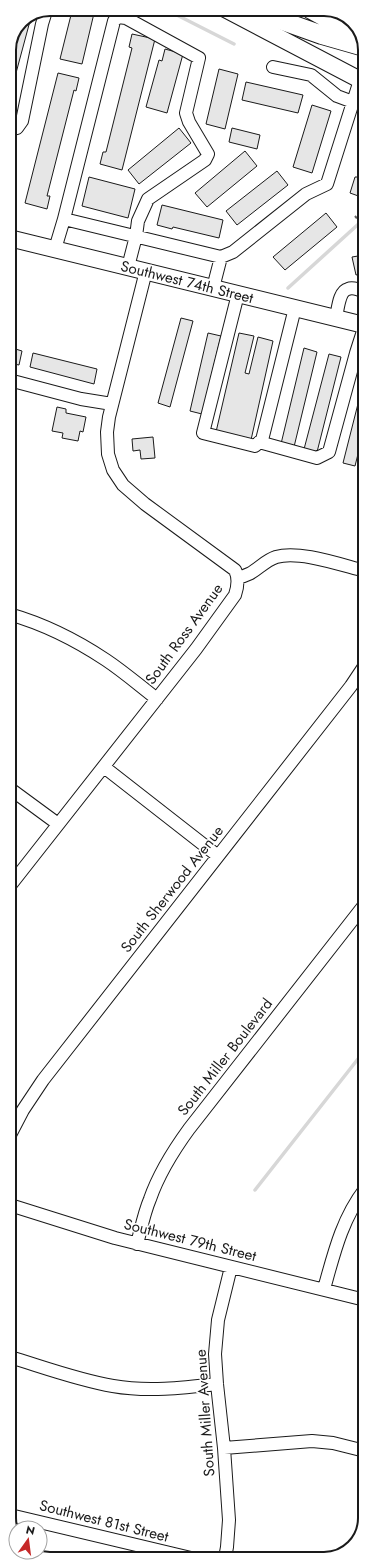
<svg xmlns="http://www.w3.org/2000/svg" width="374" height="1568" font-family="Jost,sans-serif">
<style>
.lines{fill:none;stroke-linecap:round;stroke-linejoin:round}
.stream{stroke:#d7d7d7;stroke-width:3.5}
.building{fill:#e6e6e6;stroke:#1a1a1a}
.minor-casing{stroke:#1a1a1a;stroke-width:14}
.major-casing{stroke:#1a1a1a;stroke-width:18}
.highway-casing{stroke:#1a1a1a;stroke-width:20}
.path{stroke:#5f5f5f;stroke-width:2;stroke-dasharray:3 2;stroke-linecap:butt}
.minor{stroke:#fff;stroke-width:12}
.major{stroke:#fff;stroke-width:16}
.highway{stroke:#fff;stroke-width:18}
.labels{text-anchor:middle;stroke-width:3;stroke-linejoin:round;paint-order:stroke}
.street-label{font-size:15px;fill:#1a1a1a;stroke:#fff}
.rim{fill:none;stroke:#1a1a1a;stroke-width:2}
</style>
<rect width="100%" height="100%" fill="#fff"/>
<g class="lines">
<path class="stream" d="M165,9L234,44
M288,288L364,219
M255,1190L365,1050"/>
</g>
<path class="building" d="M76,9H95L82,64L60,59L72,11L76,12Z
M25,19L30,21L16,73L9,71V50L21,21Z
M132,34L155,39L122,170L100,164L103,152H106L132,48L129,47Z
M165,49L183,54L167,113L146,107L159,60L162,61Z
M219,69L238,74L225,129L206,124Z
M58,73L79,78L76,91L74,90L47,196H50L47,209L25,203Z
M246,82L303,95L298,113L242,100Z
M312,105L331,111L312,173L293,167Z
M179,128L191,143L139,184L128,170Z
M232,128L260,135L257,149L229,142Z
M245,151L257,166L207,207L195,193Z
M364,156V198L350,193L355,177H358Z
M277,171L288,185L237,225L226,211Z
M89,177L135,189L128,218L82,206Z
M162,205L223,220L219,238L173,227L172,229L157,225Z
M326,213L337,227L285,270L273,257Z
M364,255V273L356,275L352,257Z
M181,318L193,321L170,407L158,403Z
M208,333L221,336L202,414L190,411Z
M239,333L254,336L245,373L249,374L258,337L273,341L251,440L216,432Z
M9,347L22,351L19,365L9,363Z
M304,348L317,352L293,451L280,448Z
M33,353L97,369L94,384L30,367Z
M329,354L341,357L316,456L303,453Z
M364,380V430L355,466L343,463Z
M57,407L66,409V413L86,417L83,432L80,431L78,441L62,438L63,433L52,431Z
M153,437L155,458L141,459L140,450L133,451L132,439Z"/>
<g class="lines">
<g class="minor-casing">
<path id="minor" d="M273,67L311,75L337,96L353,102
M9,129L17,128L22,121L42,24L46,11
M64,219L114,21L118,17L126,18L199,58L186,113L189,122L208,154L205,160L148,199L138,221L136,236L128,267
M55,249L64,219L221,257
M213,288L221,257L233,252L306,194L327,184L360,80
M238,294L203,433L255,446L262,440L295,308
M336,317C338,309 339,291 348,289C353,287 360,290 364,292
M9,380L81,399L112,404
M259,442L317,458L329,452L356,353L364,328
M238,577C254,576 261,562 276,557C299,550 341,565 365,571
M9,614C44,624 76,640 106,660C124,672 140,686 157,699
M104,767L218,856
M9,788L58,824
M9,887L196,649L235,595C238,586 239,578 235,570L145,504L123,485L113,470L108,454L107,432L109,417L146,271
M10,1135L23,1110L43,1080L351,686L365,665
M10,1205L115,1238L365,1300
M137,1244C141,1229 144,1213 150,1199C159,1173 173,1151 189,1129L365,904
M324,1289C334,1253 342,1219 365,1189
M10,1357C43,1367 78,1380 113,1386C147,1392 182,1388 217,1384
M224,1448L312,1441L333,1443L365,1451
M10,1515L191,1558
M225,1558L227,1547L229,1520L224,1448L217,1384L215,1354L218,1320L231,1267"/>
</g>
<g class="major-casing">
<path id="major" d="M225,9L364,82
M9,238L364,325"/>
</g>
<g class="highway-casing">
<path id="highway" d="M249,9L322,35L364,47
M310,9L361,37"/>
</g>
<path class="path" d="M355,216L364,227"/>
<use href="#minor" class="minor"/>
<use href="#major" class="major"/>
<use href="#highway" class="highway"/>
</g>
<g class="labels">
<g class="street-label">
<text transform="translate(187 282) rotate(14)" y="5">Southwest 74th Street</text>
<text transform="translate(184 634) rotate(-54)" y="5">South Ross Avenue</text>
<text transform="translate(172 889) rotate(-52)" y="5">South Sherwood Avenue</text>
<text transform="translate(225 1057) rotate(-52)" y="5">South Miller Boulevard</text>
<text transform="translate(190 1240) rotate(14)" y="5">Southwest 79th Street</text>
<text transform="translate(205 1413) rotate(-94)" y="5">South Miller Avenue</text>
<text transform="translate(104 1521) rotate(14)" y="5">Southwest 81st Street</text>
</g>
</g>
<path d="M0 0H374V1568H0ZM50 16H324A34 34 0 0 1 358 50V1518A34 34 0 0 1 324 1552H50A34 34 0 0 1 16 1518V50A34 34 0 0 1 50 16Z" fill="#fff" fill-rule="evenodd"/>
<path class="rim" d="M50 16H324A34 34 0 0 1 358 50V1518A34 34 0 0 1 324 1552H50A34 34 0 0 1 16 1518V50A34 34 0 0 1 50 16Z"/>
<g transform="translate(28 1540) rotate(14)"><circle r="19" fill="#ffffff" stroke="#a3a3a3"/>
<path d="M0-3L7 15L0 10L-7 15Z" fill="#c62828"/>
<text y="-6" font-size="11" font-weight="bold" text-anchor="middle" fill="#1a1a1a">N</text>
</g>
</svg>
